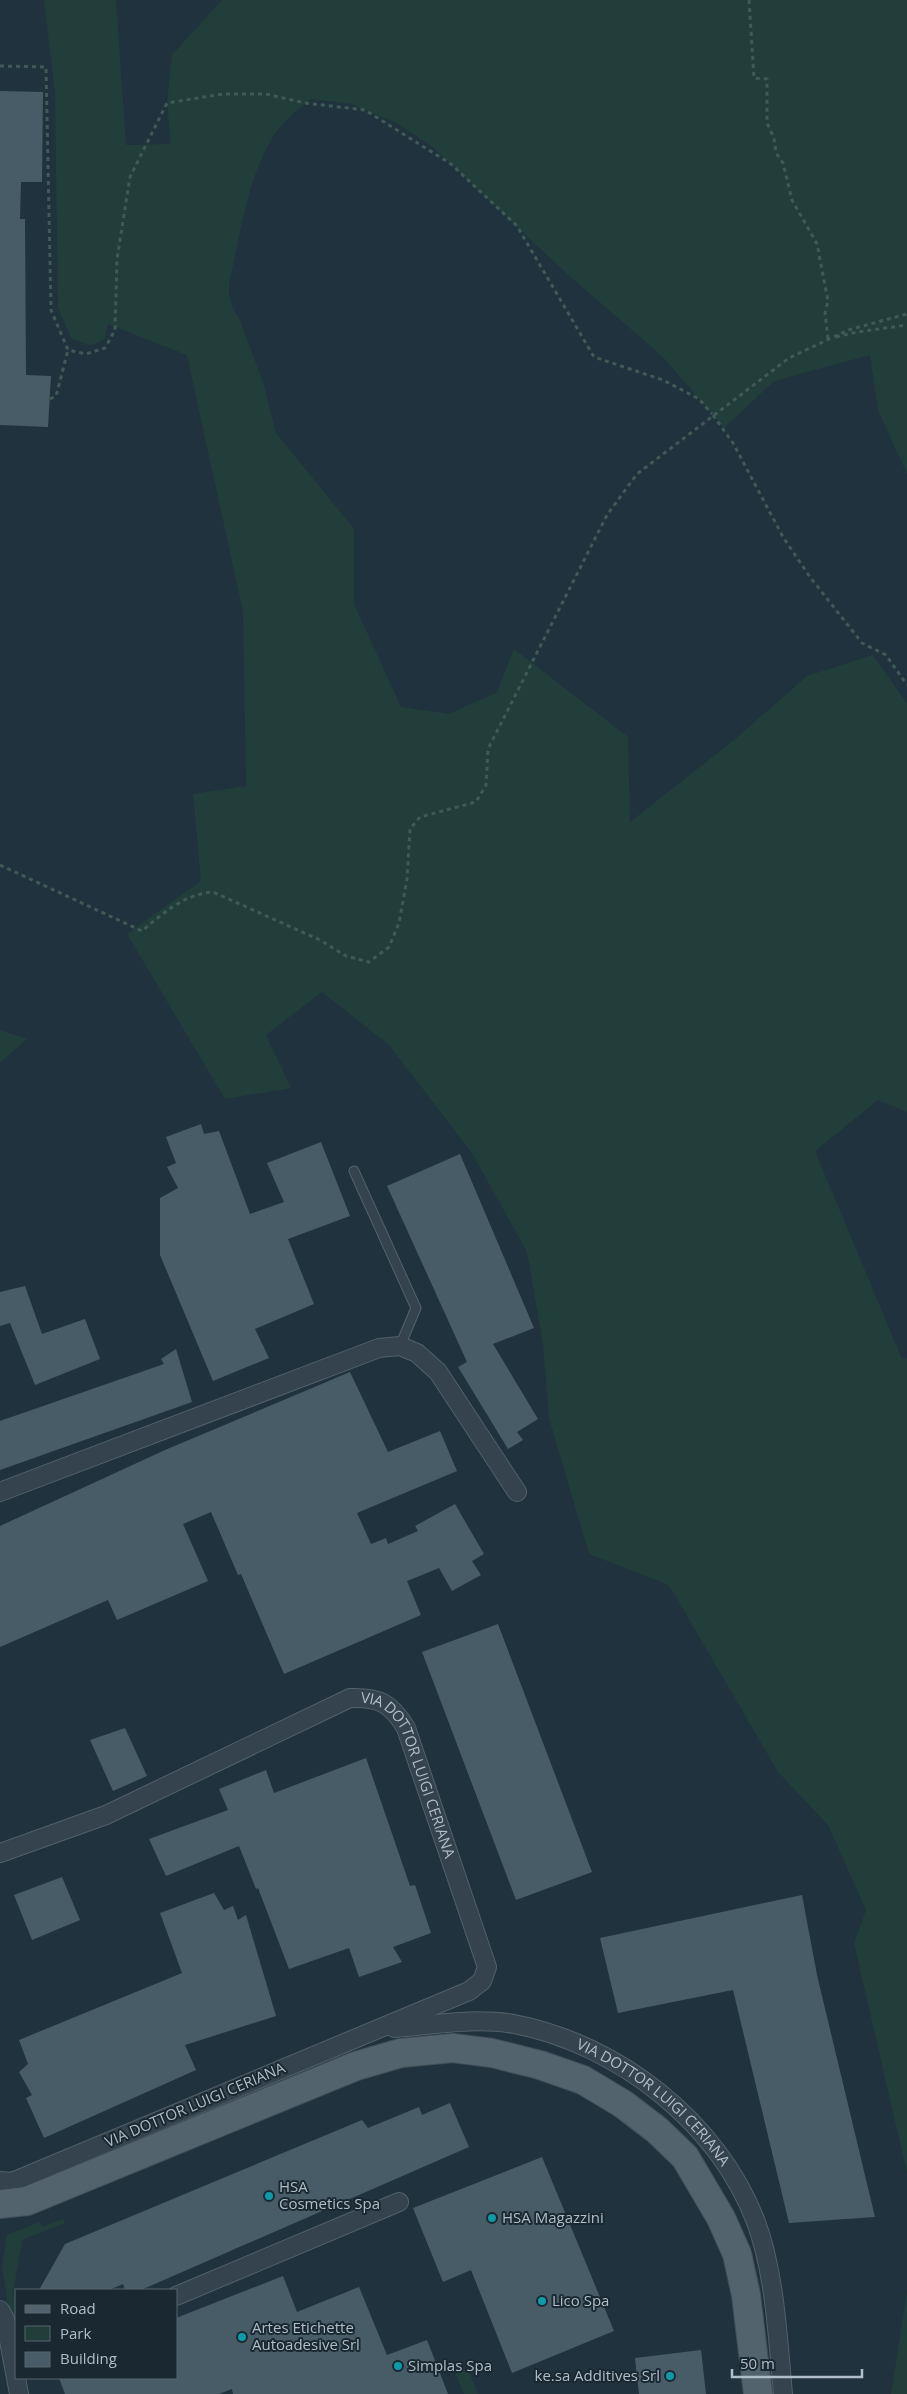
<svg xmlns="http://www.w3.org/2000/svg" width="907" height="2394" font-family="'Open Sans',sans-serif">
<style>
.green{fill:#223e3b}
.building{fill:#485c68}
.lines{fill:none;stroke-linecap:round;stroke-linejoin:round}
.lane-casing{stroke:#52616a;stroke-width:11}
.street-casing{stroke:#52616a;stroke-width:20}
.primary-casing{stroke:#414f58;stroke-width:30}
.path{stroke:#405a57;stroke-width:3;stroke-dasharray:4 4;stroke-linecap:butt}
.lane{stroke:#34434d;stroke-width:9}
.street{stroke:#34434d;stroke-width:18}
.primary{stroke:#52636d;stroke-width:28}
.culture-dot{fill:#0f9aa8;stroke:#1a2831;stroke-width:2}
.labels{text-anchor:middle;stroke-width:4;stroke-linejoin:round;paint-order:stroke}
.street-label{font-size:15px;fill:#afbec8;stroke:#1a2831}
.poi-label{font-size:15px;fill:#afbec8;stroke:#1a2831;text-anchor:start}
</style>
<rect width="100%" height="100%" fill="#20323d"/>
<path class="green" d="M44,0H116L126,145L171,144L167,103L172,55L222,0H907V474L878,410L870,355L774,381L724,428L663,357L564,271L433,147L397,123L352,104L311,99C296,110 281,123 271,140C251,175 243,216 235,256C233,268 228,281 229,294C230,303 234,311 239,318L264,385L276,433L354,529V604L401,707L449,714L497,692L514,649L628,737L630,822L734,740L807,676L873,655L907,704V1112L878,1100L815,1151L902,1359L907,1358V2173L854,1943L866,1910L828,1825L778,1772L669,1585L589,1554L549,1418L543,1344L527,1252L472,1153L389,1045L322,992L266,1035L291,1088L225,1099L127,934L201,881L193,794L246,786L243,612L187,355L108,324L105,338L91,346L71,338L58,307L55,93Z
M0,1030L27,1039L0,1063Z
M63,2219L65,2223L22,2240L13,2293L16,2302V2328L9,2312L2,2266L7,2235L40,2222L42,2227Z
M907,2291V2394H891Z
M465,2369L469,2372L478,2394H464L455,2373Z"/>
<path class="building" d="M0,91L43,92L42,182H21L20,219H25L26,375L51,376L48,427L0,425Z
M201,1124L204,1134L219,1131L250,1214L284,1202L267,1163L321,1142L350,1216L288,1239L314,1304L255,1329L269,1358L213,1381L160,1255V1198L178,1188L167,1167L176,1163L166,1137Z
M460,1154L534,1328L493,1344L538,1419L517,1432L523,1440L508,1449L458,1367L467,1362L387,1186Z
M25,1286L42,1334L85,1319L100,1359L35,1385L10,1323L0,1326V1292Z
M176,1349L192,1402L0,1470V1421L164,1364L161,1359Z
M350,1372L388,1452L440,1431L457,1471L357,1513L371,1544L386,1538L388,1544L418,1531L415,1526L455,1504L484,1554L472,1561L481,1575L452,1591L439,1568L407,1581L421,1615L284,1674L241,1574L238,1575L211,1512L183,1524L208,1581L117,1620L108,1600L0,1647V1526L165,1450Z
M498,1624L592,1872L516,1900L422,1652Z
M125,1728L147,1776L113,1791L90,1740Z
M366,1758L410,1886L415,1885L431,1933L393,1947L402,1962L359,1977L349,1948L289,1969L258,1888L256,1889L239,1846L166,1876L149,1839L228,1810L219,1789L266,1770L274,1793Z
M62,1877L80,1920L32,1940L14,1895Z
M214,1893L224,1910L233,1906L238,1920L246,1915L276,2016L185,2045L196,2070L44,2138L26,2098L32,2095L19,2072L28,2064L19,2040L182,1973L160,1913Z
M802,1895L817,1975L875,2217L789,2223L733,1990L618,2013L600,1938Z
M450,2103L469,2147L141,2290H125L123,2284L109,2290H39L65,2244L362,2120L368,2128L419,2107L422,2115Z
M542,2157L614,2331L512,2373L471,2270L443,2282L413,2208Z
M283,2276L297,2312L359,2287L387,2355L427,2340L448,2394H233L232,2389L219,2394H65L59,2378H176V2318Z
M701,2350L706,2394H639L635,2358Z"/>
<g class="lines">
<g class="lane-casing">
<path id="lane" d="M354,1171L416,1308L400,1346"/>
</g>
<g class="street-casing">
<g id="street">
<path d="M0,1492L379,1348L400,1346L417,1353L438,1372L517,1492"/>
<path id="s1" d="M0,1853L106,1815L350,1698C379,1697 391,1703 406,1728L487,1967L482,1981L469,1991L12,2182L0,2181"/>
<path id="s2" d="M394,2028C433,2025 476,2017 514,2024C618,2044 718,2122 756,2222C775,2273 778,2340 783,2394"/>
<path d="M176,2296L399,2202"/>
<path d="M0,2310L5,2319L19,2394"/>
</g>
</g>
<g class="primary-casing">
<path id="primary" d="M0,2204L27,2201L356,2066L401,2053L453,2048L492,2053L540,2065L583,2080L623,2104L657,2130L685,2157L721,2218L737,2254L746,2295L758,2394"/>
</g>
<path class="path" d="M749,0L754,78L767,79V123L774,138L776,153L783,163L792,200L817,244L828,301L825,313L828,339
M0,66L46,67L51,310L68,350L86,354L105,348L115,330L117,259L130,177L167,103L223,94H266L305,103L365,110L451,164L517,226L594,357L663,380L699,399L712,414
M836,337L857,332L907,325
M50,399L56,396L68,350
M713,415L733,443L783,537L810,577L862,643L886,655L907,685
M0,865L142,931C163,913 185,894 213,892L320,940L346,956L369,962L389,947L399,923L407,879L410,829L420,817L476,802L486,785L488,749L607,515L637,474L789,358L848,330L907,314"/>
<use href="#lane" class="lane"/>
<use href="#street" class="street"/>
<use href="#primary" class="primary"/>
</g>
<g class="culture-dot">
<circle cx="269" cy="2196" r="5"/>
<circle cx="492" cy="2218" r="5"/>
<circle cx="542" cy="2301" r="5"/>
<circle cx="242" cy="2337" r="5"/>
<circle cx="398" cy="2366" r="5"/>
<circle cx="670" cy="2376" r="5"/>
</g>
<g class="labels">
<g class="street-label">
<text dy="5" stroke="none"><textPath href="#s1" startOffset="491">VIA DOTTOR LUIGI CERIANA</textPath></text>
<text transform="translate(195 2105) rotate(-23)" y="5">VIA DOTTOR LUIGI CERIANA</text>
<text dy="5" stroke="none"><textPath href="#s2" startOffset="284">VIA DOTTOR LUIGI CERIANA</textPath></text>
</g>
<g class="poi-label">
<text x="279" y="2192">HSA<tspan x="279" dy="17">Cosmetics Spa</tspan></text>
<text x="502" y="2223">HSA Magazzini</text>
<text x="552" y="2306">Lico Spa</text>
<text x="252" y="2333">Artes Etichette<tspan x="252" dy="17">Autoadesive Srl</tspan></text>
<text x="408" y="2371">Simplas Spa</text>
<text x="660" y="2381" text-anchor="end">ke.sa Additives Srl</text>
</g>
</g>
<rect x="15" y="2289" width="162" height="90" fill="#1a2831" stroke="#56646d"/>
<rect x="25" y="2305" width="25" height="8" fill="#52636d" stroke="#56646d"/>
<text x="60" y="2314" font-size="15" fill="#afbec8">Road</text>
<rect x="25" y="2326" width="25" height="15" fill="#223e3b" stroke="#56646d"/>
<text x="60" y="2339" font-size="15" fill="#afbec8">Park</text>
<rect x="25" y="2352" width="25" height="15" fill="#485c68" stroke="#56646d"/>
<text x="60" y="2364" font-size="15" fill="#afbec8">Building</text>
<path d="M732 2369v8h130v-8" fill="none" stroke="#afbec8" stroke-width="2.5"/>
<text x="740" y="2369" font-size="15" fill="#afbec8" stroke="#1a2831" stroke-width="4" paint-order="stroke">50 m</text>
</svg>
